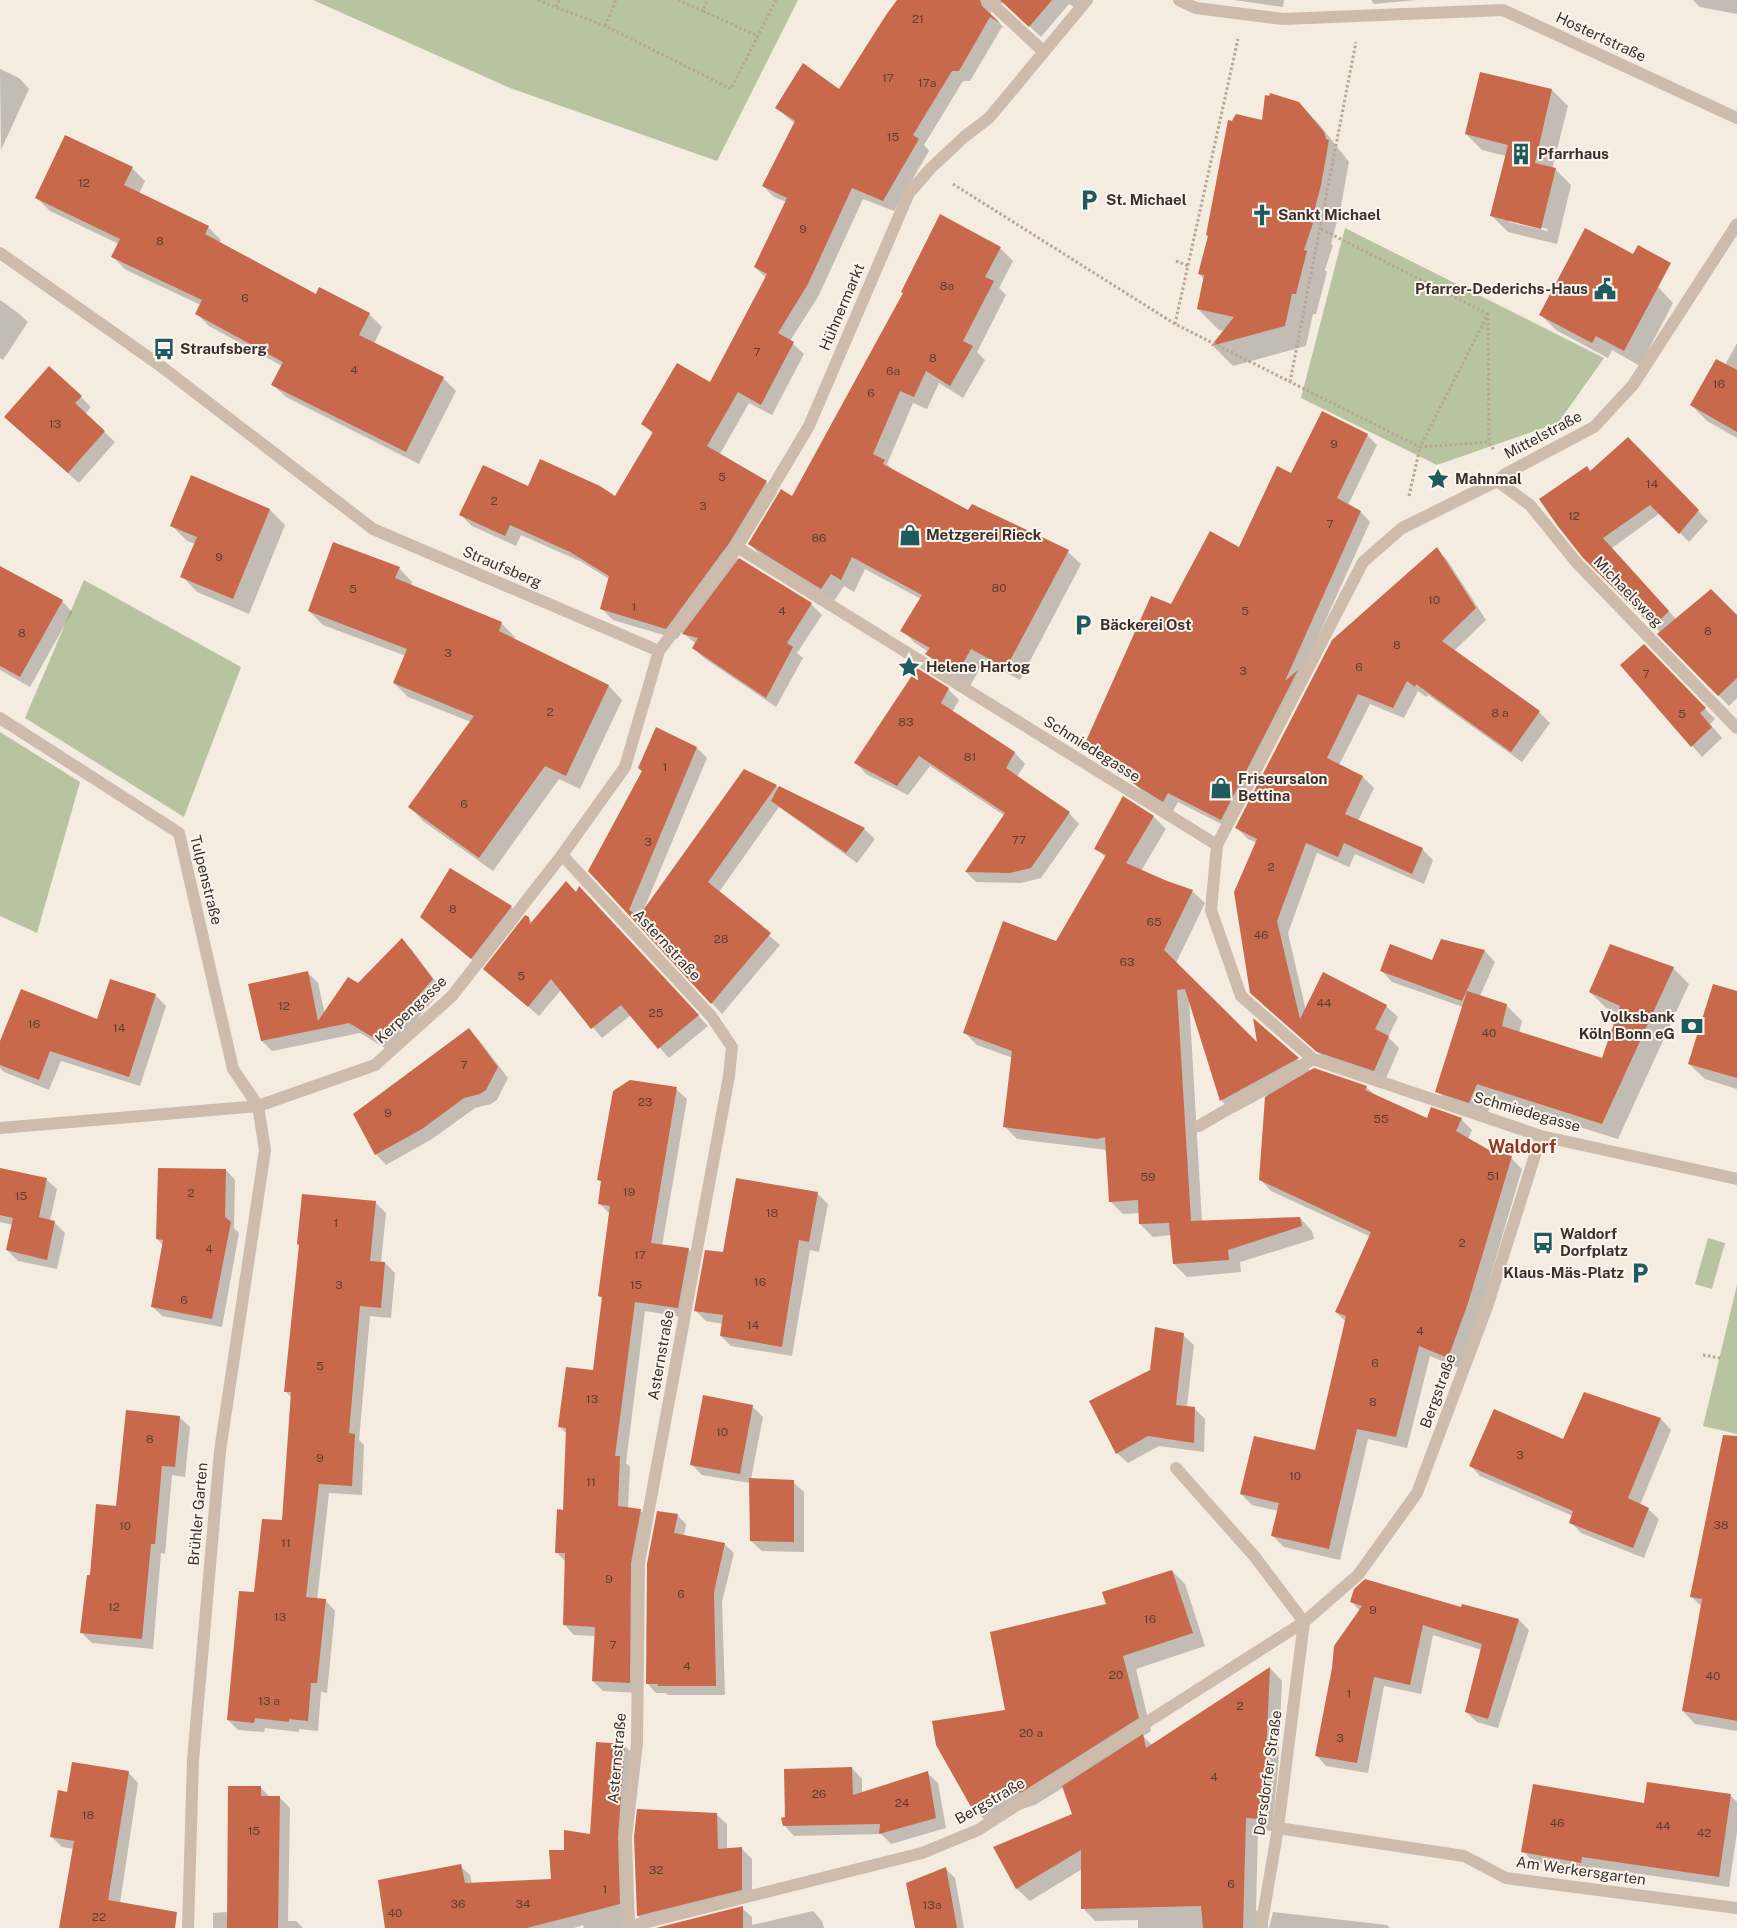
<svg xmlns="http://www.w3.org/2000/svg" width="1737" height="1928" font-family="'Public Sans',sans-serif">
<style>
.green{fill:#b8c4a0}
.shadow{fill:#0003;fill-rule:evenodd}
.building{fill:#c8694b}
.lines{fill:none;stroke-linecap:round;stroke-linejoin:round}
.path{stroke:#b9a596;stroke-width:3;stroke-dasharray:2.5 2.5;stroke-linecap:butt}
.lane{stroke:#cdbbac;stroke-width:12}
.street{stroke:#cdbbac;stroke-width:12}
.labels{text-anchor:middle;stroke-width:4;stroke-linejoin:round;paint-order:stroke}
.number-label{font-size:12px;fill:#5e3e33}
.street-label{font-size:15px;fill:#3b302b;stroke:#fbf5ee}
.poi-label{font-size:15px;font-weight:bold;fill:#3b302b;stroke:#fbf5ee;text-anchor:start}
.quarter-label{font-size:18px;font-weight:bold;fill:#8c3b22;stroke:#fbf5ee}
</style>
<rect width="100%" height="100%" fill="#f4ebe1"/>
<path class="green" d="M313,0H798L717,161L510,88Z
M1345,228L1604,358L1558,423L1437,465L1301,398Z
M84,580L241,667L184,817L25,718Z
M0,732L80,782L37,933L0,916Z
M1708,1238L1725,1243L1712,1289L1695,1284Z
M1737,1285V1434L1703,1426Z"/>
<path class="shadow" d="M899,0H1079L1074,7L1069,4L1041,37L1006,4L998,3L992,6L991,14L1005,29L1002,27L970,81H963L924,145L929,151L894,211L863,199L819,295L790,341L804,354L772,415L749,403L720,454L766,482L777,493L737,558L811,604L822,615L797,653L803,658L776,707L704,658L693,648L696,644L682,632L677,639L613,620L602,609L609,579L582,562L521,535L516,546L472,526L461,515L529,488L616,497L653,434L643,424L711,383L766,278L755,267L786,202L774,197L763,186L795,124L777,108L839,91Z
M1234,0H1284L1283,7Z
M1366,0H1416L1374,4L1371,0Z
M1693,0H1737V14L1700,7Z
M0,69L19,78L29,89L1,150Z
M1481,73L1552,90L1568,106L1552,169H1555L1571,185L1557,244L1508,232L1492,216L1506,156L1482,150L1466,134ZM1509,219L1548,229L1547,231L1509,222Z
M1298,103L1319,124L1349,162L1341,206L1331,244L1333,245L1325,270L1327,272L1316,314H1313L1306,346L1233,366L1213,346L1225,331L1219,330L1198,309L1204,279L1199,274L1263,122Z
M132,168L145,181L139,194L208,227L221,240L219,243L317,295L369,314L382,327L374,344L443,378L456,391L419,464L286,397L273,385L282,366L209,326L196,313L201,305L126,270L113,257L119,244L50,211L37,198Z
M1000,248L1013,261L999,288L1006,295L977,352L985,360L963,398L939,383L927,409L913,403L887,464L895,472L969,512L972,506L1068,552L1081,564L1020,680L984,661L970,686L940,667L927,654L929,652L915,643L902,630L921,599L865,569L854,592L844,586L834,601L762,557L750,544L792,498Z
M1658,287L1673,303L1640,366L1612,350L1608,358L1556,330L1540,314Z
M0,300L17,312L28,322L3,360L0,358Z
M1737,343V438L1707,421L1691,405L1725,365Z
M81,397L91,407L85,414L115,442L79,483L16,427Z
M1367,435L1377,445L1348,505L1361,512L1370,522L1231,829L1178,802L1173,811L1142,792L1133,782L1137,774L1098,750L1088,741L1172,606L1239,549Z
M1627,439L1708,521L1689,542L1660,513L1612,548L1676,619L1737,617V698L1729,706L1659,634L1660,632L1584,557L1586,467L1591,472Z
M270,510L285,525L249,614L197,592L182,576L195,544L187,541L171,525Z
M1436,549L1447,560L1486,620L1454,651L1539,712L1550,723L1522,762L1428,695L1426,697L1418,691L1404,718L1370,704L1339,765L1363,777L1374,788L1358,821L1422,849L1433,860L1424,884L1355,854L1349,867L1317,853L1288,933L1306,1011L1324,974L1386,1006L1398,1017L1388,1037L1399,1048L1385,1081L1330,1063L1262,1004L1257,843L1248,839L1237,828Z
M0,567L62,601L72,612L30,687L0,670Z
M399,568L412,582L411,586L502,624L515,637L514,640L609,686L622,700L580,789L559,779L493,871L423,821L410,807L471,722L408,697L394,683L406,656L323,625L309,611Z
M1644,646L1715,719L1710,724L1722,738L1702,757L1622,665Z
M948,689L959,700L952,712L1015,753L1025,764L1017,777L1069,813L1079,824L1041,878L1021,883L976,882L966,872L1005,816L930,766L908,795L866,774L856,763Z
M697,748L707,758L644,909L745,771L864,829L875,839L857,863L779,807L719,892L780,945L722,1014L589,870L643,772L639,768Z
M1154,817L1166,829L1141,871L1192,891L1205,903L1176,963L1259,1045L1255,1021L1311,1071L1366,1087L1375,1095L1428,1120L1461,1119L1472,1130L1468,1139L1489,1151L1511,1158L1522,1169L1479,1315L1459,1368L1430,1356L1407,1448L1368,1439L1340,1560L1284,1547L1273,1536L1279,1511L1252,1505L1241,1494L1316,1452L1346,1322L1336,1312L1371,1237L1271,1191L1260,1179L1267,1095L1234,1113L1222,1101L1189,998L1202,1222L1300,1218L1312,1231L1314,1239L1240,1262L1241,1272L1187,1277L1174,1264L1172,1235L1153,1237L1140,1224V1213L1123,1214L1110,1201L1107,1150L1017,1139L1004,1126L1013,1058L977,1045L965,1033L1056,942L1106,858L1096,848Z
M576,894L589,898L708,1026L669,1058L631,1015L602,1038L561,990L539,1016L485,969L528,918L533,923Z
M511,907L521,918L482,968L422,917Z
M402,940L412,950L442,990L390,1051L360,1033L272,1051L262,1041L249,985L308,973L318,983L325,1014L359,984Z
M1442,940L1485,951L1495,962L1480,996L1506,1005L1522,1021L1519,1033L1603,1059L1619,1013L1606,1008L1590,992L1673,968L1689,984L1618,1139L1493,1100L1485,1118L1453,1107L1437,1091L1463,1007L1392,982L1382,971L1433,962Z
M1737,993V1089L1705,1079L1689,1064Z
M155,995L166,1006L140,1086L61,1061L49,1090L4,1072L0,1068V1044L97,1021Z
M469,1030L479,1040L508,1078L497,1100L491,1104L475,1108L432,1139L386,1165L376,1154Z
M676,1089L687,1099L662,1246L688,1249L699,1259L688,1318L645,1311L626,1463L630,1467L628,1508L640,1510L650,1520L640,1574L639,1693L603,1691L593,1681L596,1636L574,1635L564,1624L566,1562L556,1552L564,1511L567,1434L559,1426L594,1372L603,1299L599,1296L609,1213L599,1203L602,1183L599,1179Z
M0,1169L46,1179L57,1189L50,1221L54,1222L65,1233L57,1269L18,1261L7,1250L13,1225L0,1222Z
M226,1170L235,1180L234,1228L239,1233L222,1327L162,1316L152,1306L163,1245L157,1239Z
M818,1194L828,1204L819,1252L810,1250L792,1356L731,1346L721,1336L723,1324L706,1321L695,1310L724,1253Z
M376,1203L386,1213L381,1263H385L395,1273L391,1318L370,1316L359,1440L364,1445L362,1495L329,1493L317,1600H325L335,1611L327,1693L321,1692L318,1731L299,1729V1732L265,1728L264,1732L238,1730L228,1720L255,1594L284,1522L292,1398L285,1391Z
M1183,1335L1194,1345L1187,1407L1194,1408L1205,1419L1204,1452L1159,1446L1128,1463L1117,1453L1152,1371Z
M1584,1394L1661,1419L1671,1430L1640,1505L1648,1509L1659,1519L1644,1558L1581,1533L1571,1522L1573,1516L1480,1476L1470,1465L1563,1441Z
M752,1406L763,1417L751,1479L793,1482L804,1492V1552L762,1551L751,1541L750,1483L702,1475L691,1464Z
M179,1417L190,1427L185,1477L172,1475L165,1554L161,1553L153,1649L92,1643L81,1632L118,1508Z
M1737,1455V1731L1695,1724L1683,1711L1702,1607L1691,1596Z
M677,1515L686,1524L684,1536L724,1544L734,1553L722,1602L725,1695H668L666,1693H656L647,1683Z
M1172,1571L1185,1584L1205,1646L1136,1669L1151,1731L1143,1736L1152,1745L1270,1668L1282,1681L1278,1769L1272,1831L1258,1830L1256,1910L1268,1922V1928H1138V1920L1095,1921L1083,1908L1082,1869L1030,1901L1017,1889L995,1848L1073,1815L1064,1787L1035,1805L985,1820L972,1807L1007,1711L1108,1605Z
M1352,1602L1462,1608L1519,1620L1529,1630L1498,1728L1477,1722L1466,1712L1482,1650L1433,1635L1421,1694L1384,1686L1368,1773L1326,1766L1316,1755L1360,1611Z
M625,1746L634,1755L630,1928H584L583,1925L574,1928H416L460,1866L470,1875L472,1884L553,1880L565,1852L591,1836Z
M852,1768L862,1779V1793L927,1773L938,1783L946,1828L891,1844L881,1834L794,1836L784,1825Z
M128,1772L138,1783L120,1903L146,1928H61L74,1849L62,1847L52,1837L68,1794Z
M261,1788L270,1797H279L290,1808L288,1921H296L303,1928H213V1913L228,1912Z
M1730,1795L1737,1802V1832L1729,1887L1593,1867L1592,1872L1533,1862L1523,1851L1646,1805Z
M716,1814L727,1824V1849L741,1848L752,1859V1900L648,1926L638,1916Z
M945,1868L955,1878L964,1928H916Z
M742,1908L752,1917V1925L813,1911L822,1921L824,1928H663Z
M1273,1912L1387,1925L1390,1928H1269Z"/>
<path class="building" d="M897,0H980L982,6L1000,23L990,17L959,71H952L913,135L919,139L883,201L852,188L808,284L778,333L794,342L761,405L738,392L707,446L767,481L730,542L666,629L600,609L609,576L570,552L510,525L505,536L459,515L483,465L528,486L540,459L600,486L615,496L653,432L641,424L677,363L710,382L767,274L754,267L787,198L762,186L795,121L775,108L803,63L839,89L886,15Z
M1000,0H1052L1029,27Z
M1480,72L1552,89L1535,163L1556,168L1541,229L1490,216L1508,145L1465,134Z
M1270,93L1299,102L1324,132L1326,139L1329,140L1321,185L1311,223H1313L1304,250L1307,251L1296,294H1292L1285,326L1211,346L1234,317L1197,309L1204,275L1198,274L1208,236L1206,235L1228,120L1232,121L1236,114L1262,120L1265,95L1269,96Z
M65,135L133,167L124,185L209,226L205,234L316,294L319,287L370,313L359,335L444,377L406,452L271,385L283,362L195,314L202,300L111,257L120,239L35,198Z
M940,214L1001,247L985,277L994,281L963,341L973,346L950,386L926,371L914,397L900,391L873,454L885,460L883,464L968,510L972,504L1069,550L1006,668L971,649L957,674L925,654L930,648L900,631L922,595L852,557L841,580L831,574L821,589L748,544L781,489L792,496L903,293L901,292Z
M1585,228L1633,254L1638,245L1671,263L1624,351L1596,336L1592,343L1539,315Z
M1716,359L1737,370V432L1690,405Z
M49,366L82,396L75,403L105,431L68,473L4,417Z
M1322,411L1368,434L1337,498L1361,511L1285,681L1298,670L1221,820L1168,793L1163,802L1131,782L1137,771L1086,741L1151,596L1171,604L1210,531L1239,547L1277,466L1291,473Z
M1628,437L1699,510L1679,534L1650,505L1603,538L1669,611L1653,627L1583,558L1557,525L1539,499L1587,466L1590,471Z
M191,475L270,509L233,599L180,577L197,537L170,526Z
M333,542L400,567L395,578L502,622L499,631L609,685L566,776L545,766L479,858L408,807L474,716L393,683L407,649L308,611Z
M1437,547L1476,608L1442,641L1540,711L1511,752L1416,684L1415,687L1407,681L1393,708L1358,694L1327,758L1363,776L1345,814L1423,848L1412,874L1344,843L1338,857L1306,843L1277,921L1300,1019L1323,972L1387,1005L1375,1029L1389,1036L1374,1071L1317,1052L1250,993L1234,892L1257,839L1235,828L1332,640Z
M739,558L812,603L787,643L793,647L766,698L692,648L698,638L682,634Z
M0,566L63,600L20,677L0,666Z
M1711,589L1737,615V678L1718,696L1657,634Z
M1644,644L1706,708L1700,713L1712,727L1691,747L1620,665Z
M917,668L949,688L941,703L1015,752L1006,768L1070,812L1031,868L1010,873L965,872L1005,813L919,756L897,786L854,763Z
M656,727L697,747L629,910L639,916L744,769L777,785L708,882L771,933L711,1004L588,871L642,771L638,768Z
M779,786L865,828L846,853L771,801Z
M1123,796L1154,816L1126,863L1167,881L1193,890L1164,950L1257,1042L1253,1018L1299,1058L1220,1101L1185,989L1177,990L1191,1221H1189L1300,1217L1302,1226L1228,1250L1229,1260L1173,1264L1169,1223L1139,1224L1138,1200L1109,1202L1105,1137L1097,1139L1003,1127L1012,1051L963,1033L1003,921L1056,941L1106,855L1110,857L1094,849Z
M450,868L512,906L471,959L420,917Z
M566,881L576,892L579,886L699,1015L658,1049L621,1005L591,1029L551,979L528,1007L483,969L525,915L529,917L530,924Z
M402,938L433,979L379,1041L349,1023L261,1041L248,984L308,971L318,1021L348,977L358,983Z
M1441,939L1485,950L1462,1001L1380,971L1390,944L1432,960Z
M1610,944L1674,967L1602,1124L1477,1084L1469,1103L1435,1092L1467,991L1507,1004L1502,1026L1602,1058L1620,1006L1589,992Z
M110,979L156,994L129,1077L50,1051L39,1080L0,1065V1041L21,989L97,1019Z
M1713,984L1737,991V1078L1688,1064Z
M469,1028L498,1067L486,1090L480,1094L464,1098L422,1129L375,1155L353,1114Z
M1314,1068L1367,1086L1365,1090L1427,1118L1431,1107L1462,1118L1456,1131L1489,1150L1512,1156L1468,1303L1448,1358L1419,1346L1396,1437L1357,1429L1329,1549L1271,1536L1279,1503L1240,1494L1254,1436L1315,1450L1346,1316L1335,1312L1371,1232L1259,1180L1265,1097Z
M630,1080L677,1087L651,1243L689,1248L678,1308L635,1302L615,1456H620L618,1506L641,1509L631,1563L630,1683L592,1681L595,1627L563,1625L565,1553H555L557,1509L563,1510L566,1428L558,1427L566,1367L593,1370L602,1297L598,1296L610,1206L598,1204L601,1181L597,1180L613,1091Z
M0,1168L47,1178L39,1217L55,1221L47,1260L6,1250L13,1218L0,1215Z
M158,1168L226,1169L225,1217L231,1222L212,1319L151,1307L163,1240L156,1239Z
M736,1178L818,1192L809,1242L799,1240L782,1347L720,1336L723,1315L694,1311L705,1250L723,1252Z
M302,1194L376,1201L370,1261L385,1262L381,1308L360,1306L349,1433L355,1434L352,1486L319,1484L306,1597L326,1599L317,1683H311L308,1721L289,1719V1722L255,1718L254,1723L227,1720L239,1591L254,1592L262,1519L282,1520L291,1392H284L299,1245L297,1244Z
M1155,1327L1184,1333L1176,1405L1195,1407L1194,1443L1148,1436L1116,1454L1089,1401L1150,1370Z
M1584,1392L1661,1418L1628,1498L1649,1508L1633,1548L1569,1523L1573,1511L1469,1466L1494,1409L1563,1439Z
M703,1395L753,1405L740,1474L690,1465Z
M126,1410L180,1416L175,1467L162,1466L155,1544H151L142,1639L80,1633L87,1575H90L96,1504L116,1506Z
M1723,1435L1737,1436V1721L1682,1711L1702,1599L1690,1597Z
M749,1478L794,1480V1542L750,1541Z
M657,1511L678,1514L674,1533L725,1543L714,1592L716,1686H658V1684H646L647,1564Z
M1172,1570L1193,1633L1123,1656L1139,1718L1022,1792L971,1807L936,1745L932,1721L1005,1710L990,1632L1106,1604L1102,1592Z
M1365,1579L1461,1607L1462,1604L1519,1619L1488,1719L1465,1712L1482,1644L1423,1625L1410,1685L1374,1677L1357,1763L1315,1756L1332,1668L1334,1646L1362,1606L1350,1602L1354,1589Z
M1270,1667L1266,1756L1260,1819L1246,1818L1243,1928H1203L1201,1906L1081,1909V1850L1016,1889L993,1847L1072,1814L1062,1786L1143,1734L1146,1748Z
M596,1742L625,1744L618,1837L620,1904L527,1928H385L378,1880L461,1864L465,1883L551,1879L549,1850H564V1830L590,1834Z
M72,1762L129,1771L108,1900L177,1912L175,1928H59L74,1841L50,1837L58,1790L67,1792Z
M852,1767L853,1795L928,1771L936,1818L879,1834L880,1824L783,1826L781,1818L785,1817L784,1769Z
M1647,1782L1731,1794L1719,1877L1582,1857L1581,1863L1521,1852L1533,1784L1644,1803Z
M228,1786H261V1796H280L278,1928H227Z
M637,1809L717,1813L718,1849L742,1847V1890L637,1916L634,1837Z
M946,1867L957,1928H915L906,1883Z
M743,1906V1928H656Z"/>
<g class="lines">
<path class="path" d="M538,0L605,26L731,89L776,0
M678,0L703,11L707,0
M556,7L559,0
M703,11L758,36
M605,26L616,0
M953,184L1175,324L1420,447L1488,314L1489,442L1494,450
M1321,229L1488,314
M1176,261L1189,266
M1175,324L1238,39
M1290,382L1356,42
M1409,496L1420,447L1489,442
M1703,1355L1720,1358"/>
<path class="lane" d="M988,0L1043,51
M0,718L179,833L233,1069L258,1106
M1176,1468L1255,1557L1304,1622"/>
<path class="street" d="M1179,0L1196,8L1283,19L1503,10L1737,118
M0,253L158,364L373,529L659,651
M1497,481L1530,505L1577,563L1737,728
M737,547L1217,845L1211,910L1241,996L1313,1059L1541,1136L1737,1179
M1217,845L1363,562L1402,528L1497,481L1507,473L1594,427L1633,385L1737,224
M562,855L711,1016L732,1047L729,1076L639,1563L637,1743L626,1837L629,1927
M1199,1126L1313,1059
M0,1128L258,1106L375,1065L452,996L562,855L625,767L659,651L737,547L809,426L909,193L930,169L964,137L989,118L1087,0
M1278,1828L1464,1856L1506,1878L1737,1908
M188,1928L193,1760L220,1451L265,1150L258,1106
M623,1928L922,1853L978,1830L1304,1622L1358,1575L1417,1493L1487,1307L1541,1136
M1261,1928L1278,1828L1304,1622"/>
</g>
<defs>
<g id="building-bare" transform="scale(1.725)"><path d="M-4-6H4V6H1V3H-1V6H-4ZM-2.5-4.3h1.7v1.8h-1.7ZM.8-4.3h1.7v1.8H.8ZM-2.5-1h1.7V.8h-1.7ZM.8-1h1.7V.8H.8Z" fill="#1f5a5e" stroke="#fbf5ee" stroke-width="2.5" paint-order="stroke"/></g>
<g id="parking-bare" transform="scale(1.725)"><path d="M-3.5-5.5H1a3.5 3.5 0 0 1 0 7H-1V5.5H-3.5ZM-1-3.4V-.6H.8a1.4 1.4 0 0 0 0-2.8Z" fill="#1f5a5e" stroke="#fbf5ee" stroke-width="2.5" paint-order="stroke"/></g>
<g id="church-bare" transform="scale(1.725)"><path d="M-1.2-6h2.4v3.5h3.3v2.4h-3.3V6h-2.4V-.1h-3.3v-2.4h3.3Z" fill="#1f5a5e" stroke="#fbf5ee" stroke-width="2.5" paint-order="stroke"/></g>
<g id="civic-bare" transform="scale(1.725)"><path d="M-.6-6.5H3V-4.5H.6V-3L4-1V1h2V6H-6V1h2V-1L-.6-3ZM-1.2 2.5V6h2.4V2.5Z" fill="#1f5a5e" stroke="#fbf5ee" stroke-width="2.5" paint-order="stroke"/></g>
<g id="bus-bare" transform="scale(1.725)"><path d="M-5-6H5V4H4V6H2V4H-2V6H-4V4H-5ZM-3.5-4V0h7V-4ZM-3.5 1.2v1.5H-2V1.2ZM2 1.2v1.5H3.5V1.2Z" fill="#1f5a5e" stroke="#fbf5ee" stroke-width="2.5" paint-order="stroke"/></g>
<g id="sight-bare" transform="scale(1.725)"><path d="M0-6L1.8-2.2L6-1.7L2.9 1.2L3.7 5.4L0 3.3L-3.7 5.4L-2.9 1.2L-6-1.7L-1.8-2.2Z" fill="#1f5a5e" stroke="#fbf5ee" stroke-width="2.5" paint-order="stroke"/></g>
<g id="shop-bare" transform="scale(1.725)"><path d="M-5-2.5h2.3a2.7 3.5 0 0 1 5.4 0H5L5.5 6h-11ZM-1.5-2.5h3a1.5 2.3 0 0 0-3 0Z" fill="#1f5a5e" stroke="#fbf5ee" stroke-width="2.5" paint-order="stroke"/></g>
<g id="bank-bare" transform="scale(1.725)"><path d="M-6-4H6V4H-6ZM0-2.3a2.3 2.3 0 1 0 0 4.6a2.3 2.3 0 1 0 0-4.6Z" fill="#1f5a5e" stroke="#fbf5ee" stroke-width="2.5" paint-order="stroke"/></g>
</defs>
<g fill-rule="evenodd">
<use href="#building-bare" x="1521" y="154"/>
<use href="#parking-bare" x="1089" y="200"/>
<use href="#church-bare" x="1262" y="215"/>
<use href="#civic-bare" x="1605" y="289"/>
<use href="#bus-bare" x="164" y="349"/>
<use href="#sight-bare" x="1438" y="479"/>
<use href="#shop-bare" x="910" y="535"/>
<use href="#parking-bare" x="1083" y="625"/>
<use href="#sight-bare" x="909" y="667"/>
<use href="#shop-bare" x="1221" y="788"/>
<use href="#bank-bare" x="1692" y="1026"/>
<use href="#bus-bare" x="1543" y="1243"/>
<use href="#parking-bare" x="1640" y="1273"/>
</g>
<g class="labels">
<g class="number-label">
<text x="918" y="23">21</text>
<text x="888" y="82">17</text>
<text x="927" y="87">17a</text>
<text x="893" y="141">15</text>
<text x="84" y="187">12</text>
<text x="803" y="233">9</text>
<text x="160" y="245">8</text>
<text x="947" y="290">8a</text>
<text x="245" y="302">6</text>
<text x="757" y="356">7</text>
<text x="933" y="362">8</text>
<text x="354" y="374">4</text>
<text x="893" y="375">6a</text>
<text x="1719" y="388">16</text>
<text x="871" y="397">6</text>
<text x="55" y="428">13</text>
<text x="1334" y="448">9</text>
<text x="722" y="481">5</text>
<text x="1652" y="488">14</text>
<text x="494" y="505">2</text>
<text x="703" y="510">3</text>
<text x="1574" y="520">12</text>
<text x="1330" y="528">7</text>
<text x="819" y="542">86</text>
<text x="219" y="561">9</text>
<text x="999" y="592">80</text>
<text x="353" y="593">5</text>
<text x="1434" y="604">10</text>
<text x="634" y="611">1</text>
<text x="782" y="615">4</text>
<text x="1245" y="615">5</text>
<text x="1708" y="635">8</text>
<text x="22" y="637">8</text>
<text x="1397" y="649">8</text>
<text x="448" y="657">3</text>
<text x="1359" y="671">6</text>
<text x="1243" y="675">3</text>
<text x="1646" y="678">7</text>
<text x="550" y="716">2</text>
<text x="1500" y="717">8 a</text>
<text x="1682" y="718">5</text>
<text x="906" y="726">83</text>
<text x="970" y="761">81</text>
<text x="665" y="771">1</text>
<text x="464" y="808">6</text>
<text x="1019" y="844">77</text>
<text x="648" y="846">3</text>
<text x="1271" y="871">2</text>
<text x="453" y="913">8</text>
<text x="1154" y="926">65</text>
<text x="1261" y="939">46</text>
<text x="721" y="943">28</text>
<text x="1127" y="966">63</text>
<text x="521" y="980">5</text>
<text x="1324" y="1007">44</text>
<text x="284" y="1010">12</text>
<text x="656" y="1017">25</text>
<text x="34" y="1028">16</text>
<text x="119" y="1032">14</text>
<text x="1489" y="1037">40</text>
<text x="464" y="1069">7</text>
<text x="645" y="1106">23</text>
<text x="388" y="1117">9</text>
<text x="1381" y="1123">55</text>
<text x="1493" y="1180">51</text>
<text x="1148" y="1181">59</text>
<text x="629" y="1196">19</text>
<text x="191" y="1197">2</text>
<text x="21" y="1200">15</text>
<text x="772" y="1217">18</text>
<text x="336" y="1227">1</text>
<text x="1462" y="1247">2</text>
<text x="209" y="1253">4</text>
<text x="640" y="1259">17</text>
<text x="760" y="1286">16</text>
<text x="339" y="1289">3</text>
<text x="636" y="1289">15</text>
<text x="184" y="1304">6</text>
<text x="753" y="1329">14</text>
<text x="1420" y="1335">4</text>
<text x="1375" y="1367">6</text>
<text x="320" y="1370">5</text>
<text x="592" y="1403">13</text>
<text x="1373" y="1406">8</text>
<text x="722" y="1436">10</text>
<text x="150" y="1443">8</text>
<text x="1520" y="1459">3</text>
<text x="320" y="1462">9</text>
<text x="1295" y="1480">10</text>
<text x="591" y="1486">11</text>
<text x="1721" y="1529">38</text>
<text x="125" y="1530">10</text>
<text x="286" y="1547">11</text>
<text x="609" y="1583">9</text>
<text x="681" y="1598">6</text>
<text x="114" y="1611">12</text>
<text x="1373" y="1614">9</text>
<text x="280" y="1621">13</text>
<text x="1150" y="1623">16</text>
<text x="613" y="1649">7</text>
<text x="687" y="1670">4</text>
<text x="1116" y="1679">20</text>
<text x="1713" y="1680">40</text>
<text x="1349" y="1698">1</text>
<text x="269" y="1705">13 a</text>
<text x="1240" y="1710">2</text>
<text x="1031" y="1737">20 a</text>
<text x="1340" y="1742">3</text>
<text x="1214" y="1781">4</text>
<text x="819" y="1798">26</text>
<text x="902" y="1807">24</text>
<text x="88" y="1819">18</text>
<text x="1557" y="1827">46</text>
<text x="1663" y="1830">44</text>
<text x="254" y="1835">15</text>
<text x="1704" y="1837">42</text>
<text x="656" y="1874">32</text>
<text x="1231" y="1888">6</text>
<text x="605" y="1893">1</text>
<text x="458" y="1908">36</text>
<text x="523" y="1908">34</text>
<text x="932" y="1909">13a</text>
<text x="395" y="1917">40</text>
<text x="99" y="1921">22</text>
</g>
<g class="street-label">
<text transform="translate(1601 37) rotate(25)" y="5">Hostertstraße</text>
<text transform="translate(842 307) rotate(-67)" y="5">Hühnermarkt</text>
<text transform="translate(1543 435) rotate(-28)" y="5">Mittelstraße</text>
<text transform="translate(502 567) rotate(23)" y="5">Straufsberg</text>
<text transform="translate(1628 592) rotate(46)" y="5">Michaelsweg</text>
<text transform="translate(1092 749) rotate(32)" y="5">Schmiedegasse</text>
<text transform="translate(206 880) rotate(76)" y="5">Tulpenstraße</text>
<text transform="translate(667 945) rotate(47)" y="5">Asternstraße</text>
<text transform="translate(411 1010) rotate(-43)" y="5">Kerpengasse</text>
<text transform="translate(1527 1112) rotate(16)" y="5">Schmiedegasse</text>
<text transform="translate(661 1355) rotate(-80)" y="5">Asternstraße</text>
<text transform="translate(1438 1391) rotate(-70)" y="5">Bergstraße</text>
<text transform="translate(198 1514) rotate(-85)" y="5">Brühler Garten</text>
<text transform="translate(617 1758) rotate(-85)" y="5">Asternstraße</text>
<text transform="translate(1268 1773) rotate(-82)" y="5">Dersdorfer Straße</text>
<text transform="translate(990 1801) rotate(-30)" y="5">Bergstraße</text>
<text transform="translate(1581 1871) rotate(8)" y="5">Am Werkersgarten</text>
</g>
<g class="poi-label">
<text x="1538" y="159">Pfarrhaus</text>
<text x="1106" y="205">St. Michael</text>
<text x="1278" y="220">Sankt Michael</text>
<text x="1588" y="294" text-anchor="end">Pfarrer-Dederichs-Haus</text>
<text x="180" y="354">Straufsberg</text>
<text x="1455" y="484">Mahnmal</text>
<text x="926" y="540">Metzgerei Rieck</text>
<text x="1100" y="630">Bäckerei Ost</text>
<text x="926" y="672">Helene Hartog</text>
<text x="1238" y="784">Friseursalon<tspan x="1238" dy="17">Bettina</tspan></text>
<text x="1675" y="1022" text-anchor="end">Volksbank<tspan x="1675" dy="17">Köln Bonn eG</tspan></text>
<text x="1560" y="1239">Waldorf<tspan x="1560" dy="17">Dorfplatz</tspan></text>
<text x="1624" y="1278" text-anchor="end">Klaus-Mäs-Platz</text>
</g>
<g class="quarter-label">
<text x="1522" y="1153">Waldorf</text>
</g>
</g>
</svg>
